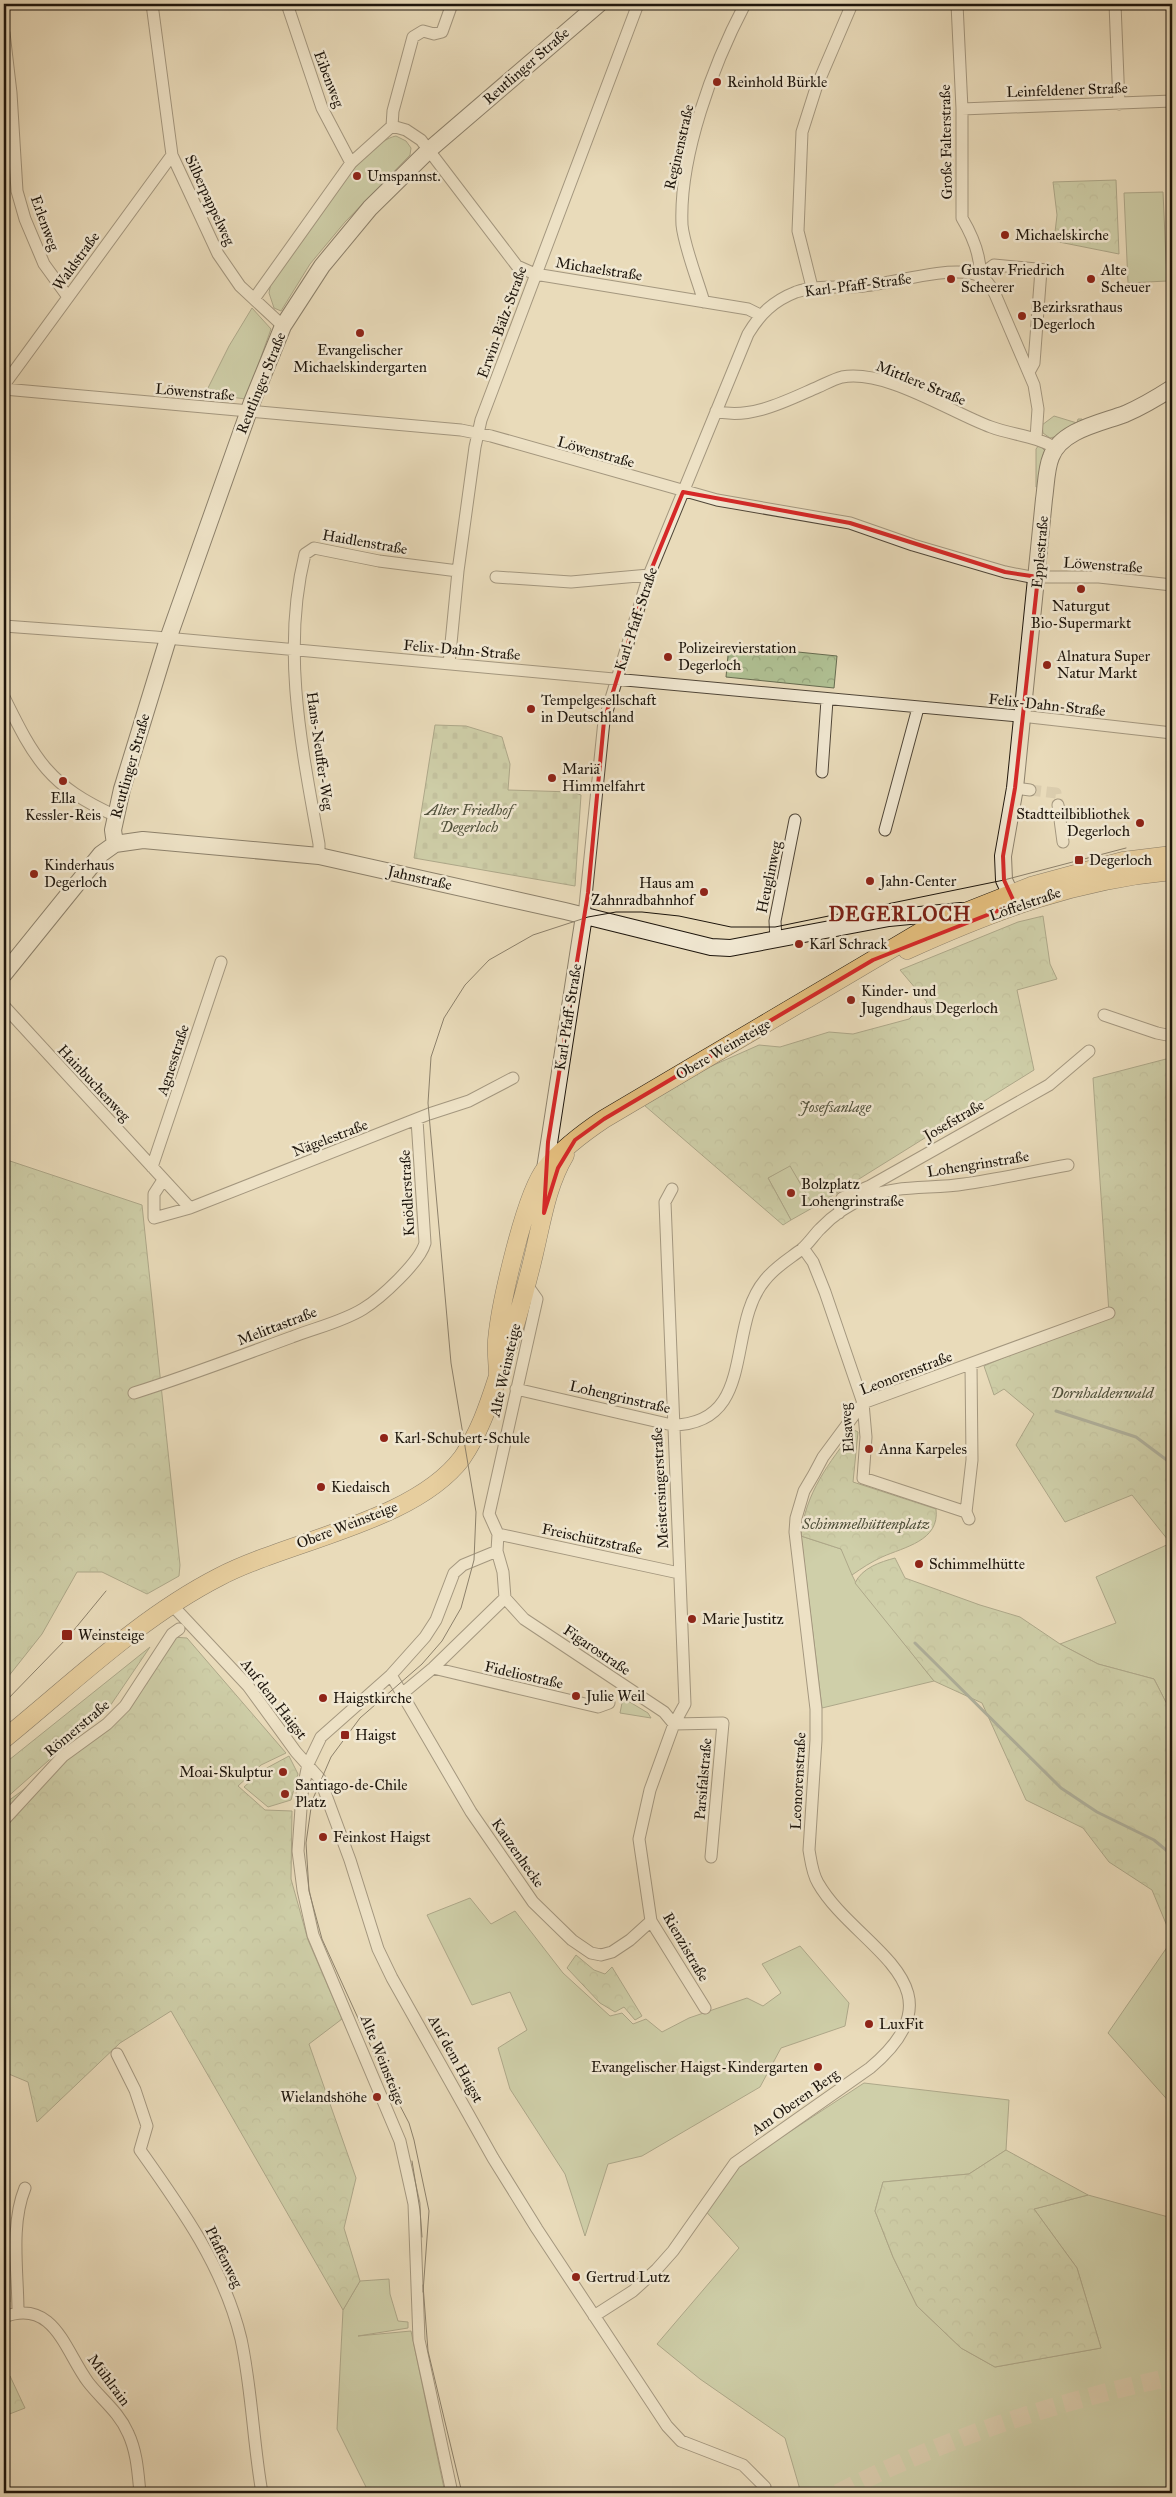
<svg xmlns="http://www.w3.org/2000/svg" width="1176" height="2497" font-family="'IM FELL Great Primer',serif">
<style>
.green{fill:#b0c194;stroke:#666b50}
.forest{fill:url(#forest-crowns);stroke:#666b50}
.cemetery{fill:url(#cemetery-stones);stroke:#666b50}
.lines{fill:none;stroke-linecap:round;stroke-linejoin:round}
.stream{stroke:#677872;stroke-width:3}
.street-tunnel{stroke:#cabda0;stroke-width:11;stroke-dasharray:11 5.5;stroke-linecap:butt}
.primary-tunnel{stroke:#cabda0;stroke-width:18;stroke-dasharray:18 9;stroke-linecap:butt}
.street-casing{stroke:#504638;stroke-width:13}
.secondary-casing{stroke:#1d150c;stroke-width:18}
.primary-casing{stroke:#1d150c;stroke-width:19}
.street{stroke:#f1e8d2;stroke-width:11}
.secondary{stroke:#f1e8d2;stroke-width:16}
.primary{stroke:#e4be7d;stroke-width:18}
.tram{stroke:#1d150c;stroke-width:1}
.marked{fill:none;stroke:#d62828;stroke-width:4;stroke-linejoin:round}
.poi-dot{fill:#8f2418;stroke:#f1e8d2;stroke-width:2}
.labels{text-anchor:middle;stroke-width:5;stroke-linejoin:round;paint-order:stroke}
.street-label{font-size:15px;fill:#1d150c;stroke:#f1e8d2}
.poi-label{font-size:15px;fill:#1d150c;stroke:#f1e8d2;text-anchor:start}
.park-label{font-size:15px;font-style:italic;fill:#50513c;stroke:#f1e8d2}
.district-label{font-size:20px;font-weight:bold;letter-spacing:1px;fill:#7a1f14;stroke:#f1e8d2}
</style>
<defs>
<pattern id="forest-crowns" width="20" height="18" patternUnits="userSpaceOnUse" patternTransform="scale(1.25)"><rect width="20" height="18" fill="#b0c194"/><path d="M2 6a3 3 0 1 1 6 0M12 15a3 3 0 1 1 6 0" fill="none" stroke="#97a57e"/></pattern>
<pattern id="cemetery-stones" width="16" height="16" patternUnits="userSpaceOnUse" patternTransform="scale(1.25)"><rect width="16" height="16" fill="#b0c194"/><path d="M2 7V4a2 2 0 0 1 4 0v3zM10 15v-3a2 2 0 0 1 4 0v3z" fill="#97a57e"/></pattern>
</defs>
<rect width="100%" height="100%" fill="#e9dbba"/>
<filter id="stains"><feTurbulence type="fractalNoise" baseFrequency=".004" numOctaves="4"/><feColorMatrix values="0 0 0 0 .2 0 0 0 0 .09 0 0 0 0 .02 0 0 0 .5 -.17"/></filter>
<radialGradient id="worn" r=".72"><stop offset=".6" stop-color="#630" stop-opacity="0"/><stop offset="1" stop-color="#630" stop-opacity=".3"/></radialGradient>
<path class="green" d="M396,136L406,141L411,148L410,155L345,222L310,264L281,311L274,308L269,293L271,283C294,251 361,142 396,136Z
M1163,192L1167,281L1128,283L1124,193Z
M252,308L271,329L246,399L205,394L229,346Z
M1054,416L1077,423L1078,419H1082L1084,423L1058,436L1050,438L1043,433L1042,425Z
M1039,445L1046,452L1039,487H1036V449Z
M790,1165L814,1207L791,1220L768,1178Z
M801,1536L841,1549L857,1569L852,1575L856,1583L934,1681L822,1708Z
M1171,1543L1172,1545V1714L1154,1679L1098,1664L1060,1644L1116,1623L1096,1577Z
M623,1698L648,1713L651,1718L620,1713Z
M470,1898L491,1924L515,1911L563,1973L610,2016L622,2013L633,2024L646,2019L662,2032L689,2018L747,1998L763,2006L781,1993L762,1964L800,1946L849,2003L845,2026L781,2048L760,2087L642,2156L608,2164L585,2236L565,2174L510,2089L498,2048L527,2030L510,1992L472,2005L427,1915Z
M1172,1940V2105L1108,2033Z
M864,2083L1009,2100L1006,2150L969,2174L883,2182L875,2211L893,2257L917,2306L961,2348L995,2367L1101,2348L1077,2268L1034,2209L1088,2195L1172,2218V2493H801L785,2438L700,2379L657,2344L739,2248L702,2207L727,2173Z
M4,2260L8,2262L10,2302L4,2305Z
M389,2279L390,2294L398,2321L408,2322V2328L358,2336L411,2331L445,2493H369L337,2429L343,2310L360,2281Z"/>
<path class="forest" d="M1116,180L1119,254L1054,241L1057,215L1053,182Z
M729,645L837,656L834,688L726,677Z
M1043,916L1050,964L1057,979L1017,990L1034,1070L814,1207L790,1166L768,1178L791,1220L783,1225L637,1099L759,1045L780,1047L829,1032L853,1034L909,1019L927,1002L900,970L1018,922Z
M1166,1059H1172V1545L1132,1495L1065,1522L1016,1445L1034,1414L1004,1389L994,1395L984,1366L1109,1313L1093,1078Z
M4,1159L142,1205L180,1565L179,1576L147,1594L102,1572H77L42,1634L4,1682Z
M854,1430L858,1432L853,1482L936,1509C940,1541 904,1547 882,1557C871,1562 862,1568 852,1575L841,1549L801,1536C805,1493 829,1463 854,1430Z
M895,1558L905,1578L980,1605L1020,1617L1060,1644L1098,1664L1154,1679L1172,1714V1938L1152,1890L1109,1862L1083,1828L1026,1800L982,1703L934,1681L855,1583C862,1568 880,1562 895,1558Z
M172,1637L187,1638L286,1753L261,1765L238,1786L265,1810L292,1811L291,1879L308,1940L342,2019L309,2044L356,2178L344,2228L360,2281L343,2310L171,2011L120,2043L37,2122L28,2082L4,2072V1804L113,1724Z
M150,1647L110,1706L4,1800V1764Z
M289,1756L298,1774L291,1800L268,1807L244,1787L263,1770Z
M576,1955L594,1970L605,1974L612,1967L642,2016L635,2020L624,2007L615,2012L600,2003L567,1968Z
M1006,2150L1088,2195L1034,2209L1077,2268L1101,2348L995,2367L961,2348L917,2306L893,2257L875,2211L883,2182L969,2174Z
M4,2345L5,2373L10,2376L25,2408L7,2415L4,2409Z"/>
<path class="cemetery" d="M435,725L466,726L502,737L510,764L508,790L572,792L581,795L575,886L414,858Z"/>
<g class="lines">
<path class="stream" d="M1056,1411L1136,1437L1172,1464
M915,1643L1061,1788L1097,1812L1154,1840L1172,1855"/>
<path class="street-tunnel" d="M1030,790L1056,793L1058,805"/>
<path class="primary-tunnel" d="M838,2493C942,2439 1057,2401 1172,2377"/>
<g class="street-casing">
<path id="street" d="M152,4L172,155L218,254L240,286L283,326
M287,4L322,108L351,163
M957,4L962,109V218C972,235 981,255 980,275
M1115,4L1119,104
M4,33L11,93L17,191L25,219L44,264L68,297
M962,109L1172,101
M392,126L406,130L421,140L517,266L535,274L748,309L760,315
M392,126L393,111L413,37L423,31L434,34L442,32L452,4
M980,275L994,265L1047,270
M812,287L798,231L802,132L816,88L852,4
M254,299L351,163L392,126
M704,302C698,281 684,246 682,225C679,156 713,65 745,4
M1029,372L1034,363L1041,270
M4,385L172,155
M4,389L461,430L491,436L717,500L850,523L913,545L1005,572L1031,577H1099L1172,585
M716,411C749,421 788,400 818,387C825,384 834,379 842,377C886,369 950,412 991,427C1013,435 1036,436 1056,448
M496,577L571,582L649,575
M4,626L155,637L1030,717L1172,733
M449,664L458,571L475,447L481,420L638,4
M4,697C35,760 49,786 116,816
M822,772L827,700
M1015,788L1030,790
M1058,805L1063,842
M885,830L918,708
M319,856V844C302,749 281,650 305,554L314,548L379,561L458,571
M584,916L604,721L649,575L748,334C760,314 773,301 796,292C818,284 841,289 864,286C894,283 942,268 970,273C984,275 989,283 995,294L1034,385L1038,409L1036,438
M776,940L775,921L795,820
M4,1006L190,1208
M1104,1015L1157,1033L1172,1036
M152,1167L221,962
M163,1180L154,1194V1218L190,1208L429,1114L469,1101L513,1078
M672,1189L665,1202L685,1704L674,1724L650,1790L639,1839L651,1921L705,2008
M839,1213L842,1198L870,1186L1049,1085L1089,1051
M803,1248L813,1262L825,1292L863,1403L866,1437L863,1478L966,1512
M516,1389L672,1425C758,1424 725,1327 765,1280C776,1266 789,1259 802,1249C809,1243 814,1235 820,1229C832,1216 850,1204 867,1197C894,1185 934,1189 964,1184C999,1179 1034,1171 1068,1165
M134,1393C188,1376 240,1356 292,1337C315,1328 342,1322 363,1309C381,1298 420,1262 425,1243L417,1120
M969,1519L966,1512L972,1460L971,1364
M498,1534L679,1573
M505,1598L503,1572L497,1551L498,1534L489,1514L537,1299L527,1285
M505,1598L524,1619L664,1712L674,1724
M172,1605L248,1686L296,1752L320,1779L350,1860L378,1949L392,1978L493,2158L537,2229L667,2426L681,2441L743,2465L765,2487
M433,1668L598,1707L609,1703
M391,1675L471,1812L533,1902L572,1940L591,1953L601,1955L612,1952L630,1940L651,1921
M403,1693L433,1668L505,1598
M674,1724L723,1723L711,1857
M4,1820L63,1756L107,1724L125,1706L172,1634L179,1629
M117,2054L135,2090L147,2126L140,2150C182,2209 224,2268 241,2339C252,2390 253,2442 262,2493
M18,2312C18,2272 10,2225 25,2188
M594,2316L633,2291L657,2269L673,2251L735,2163L870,2068C969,1985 855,1948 818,1883C812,1873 811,1861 809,1850L816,1740V1709L795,1532L796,1518L804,1491L814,1474L823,1457L863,1403L1109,1313
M4,2317C54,2298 65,2351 88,2382C101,2399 119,2412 128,2433C137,2452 138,2473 140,2493
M452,2493L419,2340L414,2204L400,2141L313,1935L303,1890L298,1851L302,1794L308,1764L321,1737L391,1675L425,1637L436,1620L454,1573L463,1565L497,1551"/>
</g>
<g class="secondary-casing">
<path id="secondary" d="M115,844L113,830L122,789L168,639L252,402L283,326L322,266L370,208L429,150L599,4
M1015,904L1004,880L1003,856L1015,788L1044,499C1046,486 1046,469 1051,457C1061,430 1101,423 1125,414C1141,407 1158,397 1172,388
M4,974L101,854L115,844L143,840L319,856L565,911L711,947L730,948L889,918L961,911
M545,1169L584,916"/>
</g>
<g class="primary-casing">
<path id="primary" d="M907,950C995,910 1075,880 1172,871
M498,1378C498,1366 496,1353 497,1340C500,1306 525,1193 546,1168C562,1149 583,1133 604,1119L932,925L1031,886L1123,861L1172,855
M4,1739C73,1683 139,1618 219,1577C290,1540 414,1522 462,1458C479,1433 488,1407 497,1379C512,1338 524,1297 534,1254C542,1221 547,1185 565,1155"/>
</g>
<use href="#street" class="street"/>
<use href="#secondary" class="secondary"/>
<use href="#primary" class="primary"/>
<path class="tram" d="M4,1703L69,1636L106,1591
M412,2161L420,2210L422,2237
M423,2285L428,2351L462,2493
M423,2292L429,2211L414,2140L409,2123L383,2073L322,1939L309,1891L306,1843L312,1801L331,1757L360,1718L422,1664L442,1641L461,1608L474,1560L476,1512L451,1363L428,1103L431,1057L444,1018L465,985L489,960L533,935L588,917L616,912H642L679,916L731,927H775L1004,880L1126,848"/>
</g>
<path d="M0 0H1176V2497H0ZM683,492L850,523L1005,572L1038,577L1015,788L1003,856L1004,880L1015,904L873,960L604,1119L575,1140L558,1168L544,1213L548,1142L588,893L604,721L649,575Z" fill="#e9dbba" fill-opacity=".55" fill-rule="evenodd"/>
<path class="marked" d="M683,492L850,523L1005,572L1038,577L1015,788L1003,856L1004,880L1015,904L873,960L604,1119L575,1140L558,1168L544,1213L548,1142L588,893L604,721L649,575Z"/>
<g class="poi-dot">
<circle cx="717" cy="82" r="5"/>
<circle cx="357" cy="176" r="5"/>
<circle cx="1005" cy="235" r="5"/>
<circle cx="951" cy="279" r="5"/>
<circle cx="1091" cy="279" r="5"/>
<circle cx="1022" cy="316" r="5"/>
<circle cx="360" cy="333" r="5"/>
<circle cx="1081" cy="589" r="5"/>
<circle cx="668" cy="657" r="5"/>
<circle cx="1047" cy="665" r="5"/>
<circle cx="531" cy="709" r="5"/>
<circle cx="552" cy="778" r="5"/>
<circle cx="63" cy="781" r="5"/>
<circle cx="1140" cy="823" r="5"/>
<rect x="1074" y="855" width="10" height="10" rx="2.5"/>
<circle cx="34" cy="874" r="5"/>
<circle cx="870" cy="881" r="5"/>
<circle cx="704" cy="892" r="5"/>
<circle cx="799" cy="944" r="5"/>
<circle cx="851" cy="1000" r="5"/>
<circle cx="791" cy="1193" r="5"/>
<circle cx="384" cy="1438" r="5"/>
<circle cx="869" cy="1449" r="5"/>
<circle cx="321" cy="1487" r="5"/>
<circle cx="919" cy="1564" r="5"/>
<circle cx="692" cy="1619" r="5"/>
<rect x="61" y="1629" width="12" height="12" rx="2.5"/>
<circle cx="576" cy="1696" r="5"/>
<circle cx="323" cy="1698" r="5"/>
<rect x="340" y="1730" width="10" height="10" rx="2.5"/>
<circle cx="283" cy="1772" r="5"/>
<circle cx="285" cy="1794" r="5"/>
<circle cx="323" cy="1837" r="5"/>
<circle cx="869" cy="2024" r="5"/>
<circle cx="818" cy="2067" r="5"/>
<circle cx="377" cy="2097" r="5"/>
<circle cx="576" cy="2277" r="5"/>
</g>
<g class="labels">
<g class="street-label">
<text transform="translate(526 66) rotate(-41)" y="5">Reutlinger Straße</text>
<text transform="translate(329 79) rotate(69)" y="5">Eibenweg</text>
<text transform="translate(1067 90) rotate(-2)" y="5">Leinfeldener Straße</text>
<text transform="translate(946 142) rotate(-91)" y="5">Große Falterstraße</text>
<text transform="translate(679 147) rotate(-77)" y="5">Reginenstraße</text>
<text transform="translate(210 200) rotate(65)" y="5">Silberpappelweg</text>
<text transform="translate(45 223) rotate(70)" y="5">Erlenweg</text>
<text transform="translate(76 261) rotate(-54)" y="5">Waldstraße</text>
<text transform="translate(599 269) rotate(9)" y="5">Michaelstraße</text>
<text transform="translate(858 285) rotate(-7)" y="5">Karl-Pfaff-Straße</text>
<text transform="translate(502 322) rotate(-70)" y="5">Erwin-Bälz-Straße</text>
<text transform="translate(261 383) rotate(-68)" y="5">Reutlinger Straße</text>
<text transform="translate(921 383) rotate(22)" y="5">Mittlere Straße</text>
<text transform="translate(195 392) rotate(5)" y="5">Löwenstraße</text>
<text transform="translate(596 452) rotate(16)" y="5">Löwenstraße</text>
<text transform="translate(365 542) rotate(10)" y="5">Haidlenstraße</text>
<text transform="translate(1040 552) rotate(-85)" y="5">Epplestraße</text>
<text transform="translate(1103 565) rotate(4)" y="5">Löwenstraße</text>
<text transform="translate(636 619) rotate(-72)" y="5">Karl-Pfaff-Straße</text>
<text transform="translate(462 650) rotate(5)" y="5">Felix-Dahn-Straße</text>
<text transform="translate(1047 705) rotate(6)" y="5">Felix-Dahn-Straße</text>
<text transform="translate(320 751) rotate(82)" y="5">Hans-Neuffer-Weg</text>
<text transform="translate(130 766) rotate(-74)" y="5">Reutlinger Straße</text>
<text transform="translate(769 877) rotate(-78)" y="5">Heuglinweg</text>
<text transform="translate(420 878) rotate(13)" y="5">Jahnstraße</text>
<text transform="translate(1025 904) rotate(-19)" y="5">Löffelstraße</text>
<text transform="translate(568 1017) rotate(-81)" y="5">Karl-Pfaff-Straße</text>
<text transform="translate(723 1049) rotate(-30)" y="5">Obere Weinsteige</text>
<text transform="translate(173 1060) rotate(-72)" y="5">Agnesstraße</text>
<text transform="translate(94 1083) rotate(47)" y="5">Hainbuchenweg</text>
<text transform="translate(954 1120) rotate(-30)" y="5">Josefstraße</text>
<text transform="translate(330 1138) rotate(-21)" y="5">Nägelestraße</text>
<text transform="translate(978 1164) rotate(-9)" y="5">Lohengrinstraße</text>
<text transform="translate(407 1193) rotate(-93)" y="5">Knödlerstraße</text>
<text transform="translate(277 1326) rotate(-21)" y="5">Melittastraße</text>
<text transform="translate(505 1370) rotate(-77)" y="5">Alte Weinsteige</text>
<text transform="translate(906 1373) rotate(-21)" y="5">Leonorenstraße</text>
<text transform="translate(620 1397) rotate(13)" y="5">Lohengrinstraße</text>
<text transform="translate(847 1428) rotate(-94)" y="5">Elsaweg</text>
<text transform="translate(660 1488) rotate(-93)" y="5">Meistersingerstraße</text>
<text transform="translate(347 1525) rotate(-21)" y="5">Obere Weinsteige</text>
<text transform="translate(592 1539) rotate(12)" y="5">Freischützstraße</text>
<text transform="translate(597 1650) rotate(34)" y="5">Figarostraße</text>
<text transform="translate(524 1675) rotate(13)" y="5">Fideliostraße</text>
<text transform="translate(274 1699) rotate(52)" y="5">Auf dem Haigst</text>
<text transform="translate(77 1728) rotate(-40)" y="5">Römerstraße</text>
<text transform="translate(703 1779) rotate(-85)" y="5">Parsifalstraße</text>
<text transform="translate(798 1781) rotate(-87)" y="5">Leonorenstraße</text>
<text transform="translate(518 1853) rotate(55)" y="5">Kauzenhecke</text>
<text transform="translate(686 1947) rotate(60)" y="5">Rienzistraße</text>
<text transform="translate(456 2059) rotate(61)" y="5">Auf dem Haigst</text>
<text transform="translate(383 2060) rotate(68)" y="5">Alte Weinsteige</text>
<text transform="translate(795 2102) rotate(-35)" y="5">Am Oberen Berg</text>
<text transform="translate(224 2257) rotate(64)" y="5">Pfaffenweg</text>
<text transform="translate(109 2380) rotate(53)" y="5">Mühlrain</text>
</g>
<g class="poi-label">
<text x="727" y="87">Reinhold Bürkle</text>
<text x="367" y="181">Umspannst.</text>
<text x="1015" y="240">Michaelskirche</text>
<text x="961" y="275">Gustav Friedrich<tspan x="961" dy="17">Scheerer</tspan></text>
<text x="1101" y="275">Alte<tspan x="1101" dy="17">Scheuer</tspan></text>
<text x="1032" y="312">Bezirksrathaus<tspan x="1032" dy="17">Degerloch</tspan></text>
<text x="360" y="355" text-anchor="middle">Evangelischer<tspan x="360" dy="17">Michaelskindergarten</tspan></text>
<text x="1081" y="611" text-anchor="middle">Naturgut<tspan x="1081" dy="17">Bio-Supermarkt</tspan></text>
<text x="678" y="653">Polizeirevierstation<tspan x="678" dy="17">Degerloch</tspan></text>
<text x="1057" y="661">Alnatura Super<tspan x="1057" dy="17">Natur Markt</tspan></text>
<text x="541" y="705">Tempelgesellschaft<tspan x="541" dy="17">in Deutschland</tspan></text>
<text x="562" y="774">Mariä<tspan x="562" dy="17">Himmelfahrt</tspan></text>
<text x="63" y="803" text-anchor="middle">Ella<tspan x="63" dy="17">Kessler-Reis</tspan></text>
<text x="1130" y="819" text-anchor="end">Stadtteilbibliothek<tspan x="1130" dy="17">Degerloch</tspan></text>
<text x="1089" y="865">Degerloch</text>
<text x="44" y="870">Kinderhaus<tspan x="44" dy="17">Degerloch</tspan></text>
<text x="880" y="886">Jahn-Center</text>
<text x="694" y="888" text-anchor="end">Haus am<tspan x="694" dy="17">Zahnradbahnhof</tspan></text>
<text x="809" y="949">Karl Schrack</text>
<text x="861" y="996">Kinder- und<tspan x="861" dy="17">Jugendhaus Degerloch</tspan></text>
<text x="801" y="1189">Bolzplatz<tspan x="801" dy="17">Lohengrinstraße</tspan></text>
<text x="394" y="1443">Karl-Schubert-Schule</text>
<text x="879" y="1454">Anna Karpeles</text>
<text x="331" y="1492">Kiedaisch</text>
<text x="929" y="1569">Schimmelhütte</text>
<text x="702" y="1624">Marie Justitz</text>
<text x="78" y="1640">Weinsteige</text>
<text x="586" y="1701">Julie Weil</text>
<text x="333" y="1703">Haigstkirche</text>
<text x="355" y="1740">Haigst</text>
<text x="273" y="1777" text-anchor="end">Moai-Skulptur</text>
<text x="295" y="1790">Santiago-de-Chile<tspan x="295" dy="17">Platz</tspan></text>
<text x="333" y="1842">Feinkost Haigst</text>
<text x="879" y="2029">LuxFit</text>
<text x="808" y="2072" text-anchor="end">Evangelischer Haigst-Kindergarten</text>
<text x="367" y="2102" text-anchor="end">Wielandshöhe</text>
<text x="586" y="2282">Gertrud Lutz</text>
</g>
<g class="park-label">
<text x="469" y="815">Alter Friedhof<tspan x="469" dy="17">Degerloch</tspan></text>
<text x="835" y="1112">Josefsanlage</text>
<text x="1102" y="1398">Dornhaldenwald</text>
<text x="866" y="1529">Schimmelhüttenplatz</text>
</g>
<g class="district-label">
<text x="900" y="921">DEGERLOCH</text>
</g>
</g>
<rect width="1176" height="2497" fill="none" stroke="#e9dbba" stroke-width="20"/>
<rect x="5" y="5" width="1166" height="2487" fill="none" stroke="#1d150c" stroke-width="2.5"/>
<rect x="10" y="10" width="1156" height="2477" fill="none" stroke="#1d150c"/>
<rect width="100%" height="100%" filter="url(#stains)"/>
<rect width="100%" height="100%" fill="url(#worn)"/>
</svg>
